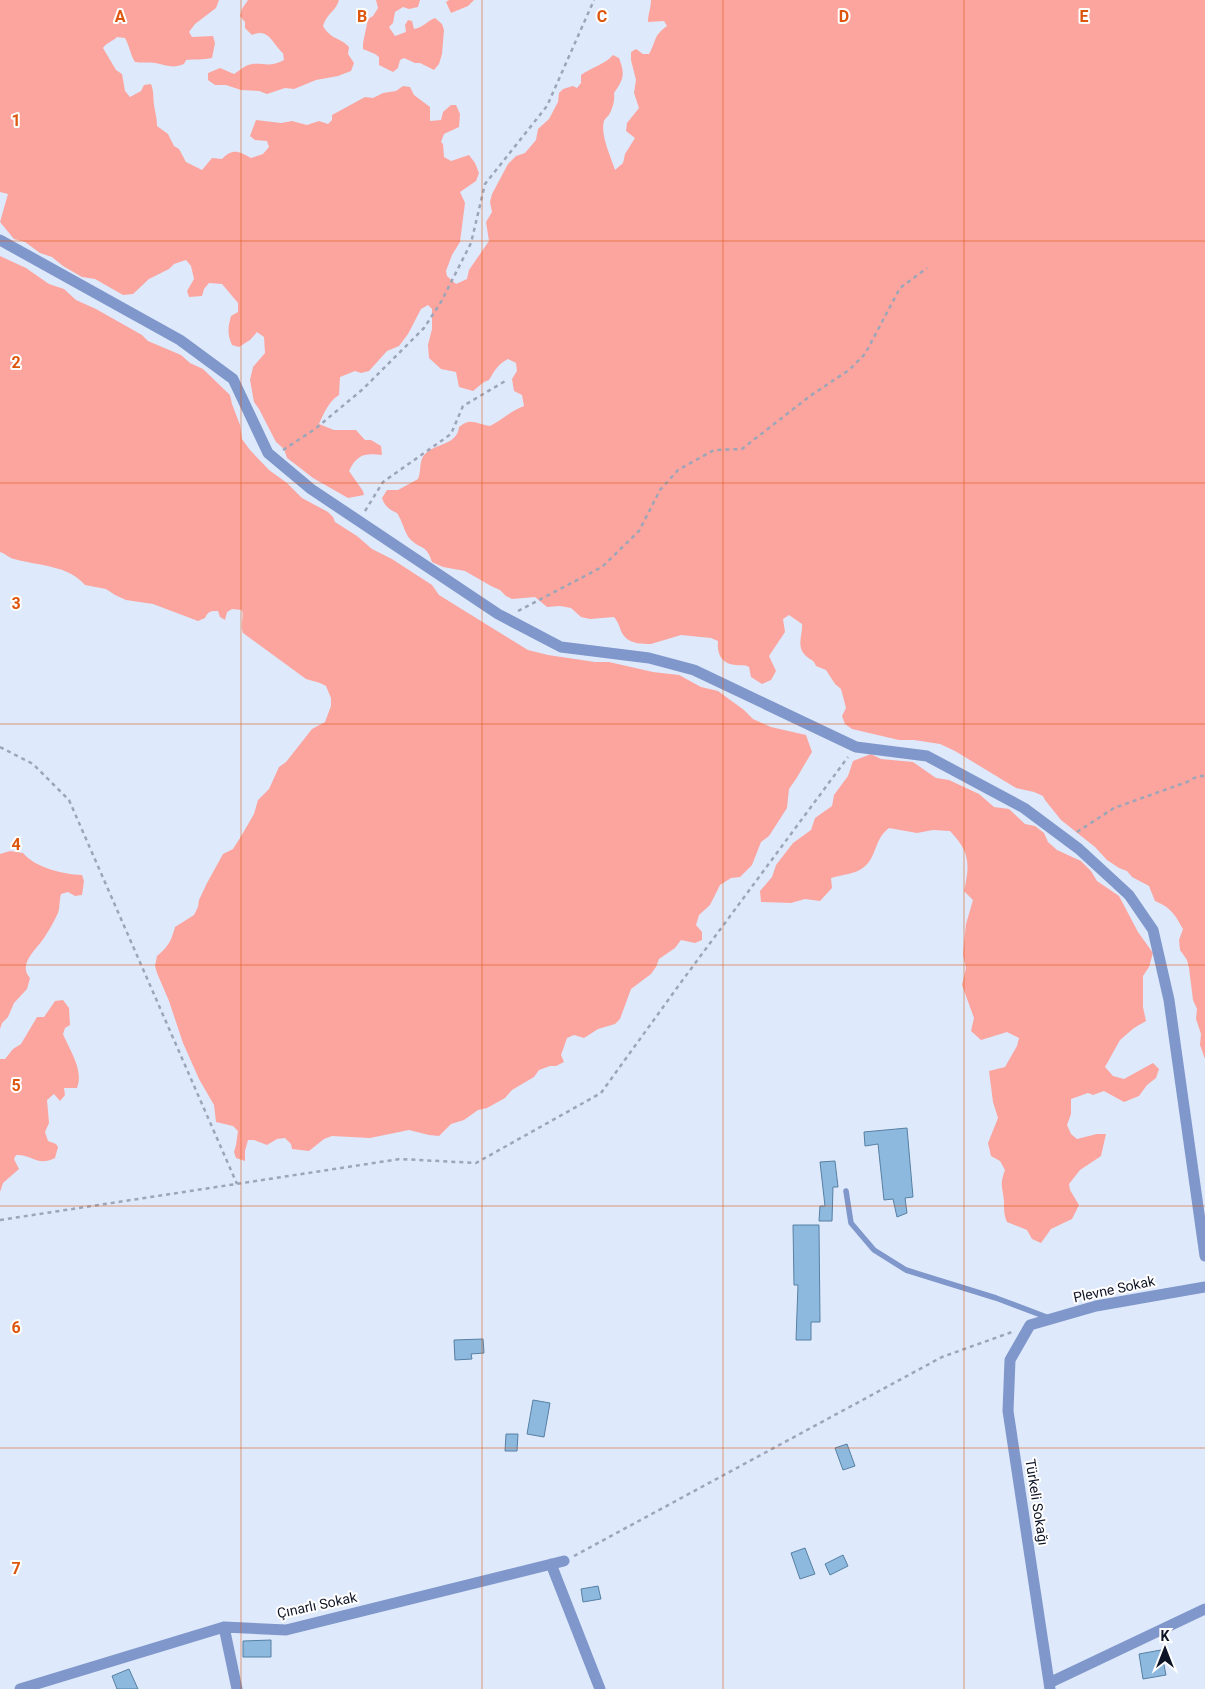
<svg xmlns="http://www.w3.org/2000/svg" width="1205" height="1689" font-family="Roboto,sans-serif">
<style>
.green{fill:#fba59e}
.building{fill:#8db9de;stroke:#5780a3}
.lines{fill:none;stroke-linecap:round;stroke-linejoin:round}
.path{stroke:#9da6b8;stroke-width:2.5;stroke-dasharray:4 4;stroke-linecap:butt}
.lane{stroke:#7f97ca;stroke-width:5.5}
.street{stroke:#7f97ca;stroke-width:11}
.grid{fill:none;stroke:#dd560d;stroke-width:1;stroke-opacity:0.55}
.labels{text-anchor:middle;stroke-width:4;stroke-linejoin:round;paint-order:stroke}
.street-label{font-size:14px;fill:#0e1526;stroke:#fff}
.grid-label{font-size:16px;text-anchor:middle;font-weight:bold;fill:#dd560d;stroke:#fff;stroke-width:4;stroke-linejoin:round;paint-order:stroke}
</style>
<rect width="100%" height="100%" fill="#dfe9fc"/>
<path class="green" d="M0,0H219L216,8L195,24L189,32L192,37L213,36L215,43L212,58C203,60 195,59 186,60L184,64C173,69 166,65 155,63C149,62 142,63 135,62C130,54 130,47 125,38L117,37C112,42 107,42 103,48L116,70L122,74L125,91L130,97L141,91L144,85L151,84C154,92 153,97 154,105C155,112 157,118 157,126L168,134L174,146L179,149L186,162L202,170L212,158L222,159C232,148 239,151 251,158L263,154L269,147L267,141L255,140L250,136L256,120L281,123L292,121L307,125L319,121L328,124L332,120V115L365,97L373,98L383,93L396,91L403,86L410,87L414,95L430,107V121L441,120L443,112L451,105H456L460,114L459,127L444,134L441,142L443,144L444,157L451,161L469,155L475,163L479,173L476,181L460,192L465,203L460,242L452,255L446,271L447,276L456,284L467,279L469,270L489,241L486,222L492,212L490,202L492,194L508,164L516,156L525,153L536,140L538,129L549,119L558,102L559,93L563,89L573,86L577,88L581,83V75C592,67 604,65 613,55L619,58C625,74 624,79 614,93C615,101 613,107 609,115C608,116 604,120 604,121C600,135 611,157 615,170L623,163L625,154L635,138L626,131L627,123L639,108L634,93L636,80L631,60V52L636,49L643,54H649C657,40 653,36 667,26L664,21L648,22C648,14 651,8 651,0H1205V1059L1200,1045L1201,1034L1196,1019L1197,1009L1193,1000L1189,968L1187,960L1180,950L1179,940L1183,929C1174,913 1171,908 1155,901L1149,886L1132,877L1127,871L1119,868L1107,860L1095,847L1061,820L1045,800L1043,796L1034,792L1016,788L955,751L940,744L914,740H899L852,729L845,724L842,716L846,708L841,689L835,684L826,670L816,666C814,659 809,660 805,655C796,646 803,634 802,624L789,615L783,619L785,632L769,656L776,671L771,680L762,684L751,677L749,667C743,664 742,666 736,665C721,664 717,654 718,641L711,638L681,635L651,644H656C643,644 627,645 621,631C619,625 618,622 614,617L590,619L581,617L571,608L560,606L547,607L535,597L512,599L506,596L500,590L491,586L465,571L443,567L432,562C426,543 420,550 410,539C405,534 402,520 397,513C390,510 384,506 382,498L387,490H398L418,479C422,470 418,460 426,453C437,443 457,445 459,427C471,417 476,424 490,426C502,420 512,410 524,406L522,395L514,391L512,379L517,371L516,363L508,359C498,364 495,370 489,380L484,382L473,391L459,387L456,372L441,369L429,358L428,345L432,329V309L428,305L421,309L408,334L399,346L387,351L369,371L361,373L355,371L340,377L339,395C329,401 324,413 319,424L334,430H356L365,440H371L381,446L382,455C365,453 357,454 349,471L363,491L364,495L348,498L313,478L295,464L287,458L284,449L276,442L259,409L254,402L250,380L253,367L265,353L264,337L257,332L250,340L239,347L232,345C227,334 228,327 231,316L238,312V303L222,284L209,283L204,289L202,296L189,297L187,291L194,279L191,266L186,260L174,264L169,269L149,279L133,294L123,295L95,279L82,277L63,266L52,257L40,253L25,242L14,239L0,222L8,194L0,192Z
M248,0H339C336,11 327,13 323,26C331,40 340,37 349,47L348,54L354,63L351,71L338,76L316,80L294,89L285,88L267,94L259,91L241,90L226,85H215L208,80V73L220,68L234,74C239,71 243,67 248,65C263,61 267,69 284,60L283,53C273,45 269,27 252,35L245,28V22L240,16L242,9Z
M376,0H420L418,7L409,9L403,7L395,12L393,23L389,27L395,36L406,32L405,25L408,20L412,21L414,29C423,28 427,21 435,18L442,24L444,30L442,54L439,64L434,70L420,63H415L404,58L400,60L398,68L393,72L379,65V57L375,54L363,49V43L368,19L373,16L378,8Z
M449,0H474L468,6L451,13L446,2Z
M0,256L26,268L49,284L64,289L76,300L96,309L142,335L148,341L181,355L190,363L203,369L230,395L232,404L240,425L242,439L250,450L269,470L287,483L302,498L328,512L333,517L335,522L357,536L372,549L392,559L432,585L439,595L528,650L548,655L595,662H609L653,672L679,675L701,687L718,691L744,710L753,719L771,727L806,735L812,752L796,779L789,789L787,808L769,836L761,842L752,865L740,877L731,878L720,885L710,905L699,915L696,925L702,932V940L695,943L681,940L675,948L659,959L656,967L651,974L631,989L620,1019L615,1024L598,1029L584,1038L574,1035L567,1038L561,1055L564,1062L556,1066H550L539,1070L534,1077L512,1090L505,1098L487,1108L478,1110L464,1120L451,1124L439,1136L429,1135L409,1130L370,1138L332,1136L324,1139L309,1151L292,1149L291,1144L285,1138L277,1139L267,1145L254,1140H248L245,1151V1161L236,1158L234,1152L236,1145L238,1131L233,1126L216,1122L214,1105L199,1079L183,1043L169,1001L157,973L155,966L157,956C169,946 171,941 175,927L194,915L198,907L199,900L207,883L223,854L233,849L240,838L254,814L258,800L269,789L279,767L286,762L312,729L325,722L331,706V698L326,686L320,683L306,679L243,633C240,625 244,618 242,610L232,609L227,612L225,620L220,617L218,611C211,611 208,611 205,618L198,621L153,604L126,600L115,595L106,589L85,585C68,565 39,566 14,559C9,558 6,554 0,552Z
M871,754L881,759L913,762L936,778L949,780L979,794L994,807L1009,809L1025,824L1035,826L1044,833L1048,842L1057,850L1081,861L1091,871L1097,881L1119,896L1138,932L1153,953L1149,967L1143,976V1007L1146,1021L1134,1028L1120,1040L1105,1067L1113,1076L1124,1079L1153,1063L1159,1069L1156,1078L1147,1085L1139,1096L1124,1102L1104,1091L1093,1095L1088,1093L1071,1099V1114L1067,1125L1071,1134L1077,1139L1097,1134H1106L1101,1156L1080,1170L1069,1184L1070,1190L1079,1205L1072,1219L1051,1229L1041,1243L1032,1239L1027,1230L1007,1222C1004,1215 1004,1211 1004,1202C1003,1187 999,1186 1005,1170L1000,1161L991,1156L988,1143L998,1118L993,1102L989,1071L1005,1067L1017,1046L1019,1038L1007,1032L981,1040L971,1031L974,1018L962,985L966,968L963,955L964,943L966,924L973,900L964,891C970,864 970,852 950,831L933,830L917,833L889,828C874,839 877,857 864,867C857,874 840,875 831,878L832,888L820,901L805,899L791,903L761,902L760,891L772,877L776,865L793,843L811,830L815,818L832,806L834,795L848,776L853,761Z
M10,851L23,853C36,868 62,874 82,875L84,881L82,895L75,896L68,892L61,894C59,901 60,908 58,913C54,922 49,930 44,938C37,949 17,964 30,978L27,989L14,1003L8,1017L2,1023L0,1029V854Z
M63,1000L69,1008L70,1025L65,1028L63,1034C70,1051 84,1070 77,1088H64L65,1095L60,1101L54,1094L47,1100L49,1123L45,1132L48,1141L56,1144L58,1147L55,1158C37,1167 32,1154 16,1155L14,1159L19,1169L3,1183L0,1192V1059H5L13,1049L21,1044L37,1017H44L55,1001Z"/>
<path class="building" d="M907,1128L913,1197L905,1198L907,1213L897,1217L893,1199L884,1200L878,1144L865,1146L864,1132Z
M835,1161L838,1187H833L832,1221H819L820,1206H825L820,1162Z
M793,1225H819L820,1322H811V1340H796L798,1285H794Z
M483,1339L484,1353L471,1354L472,1359L455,1360L454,1340Z
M533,1400L550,1403L544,1437L527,1434Z
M506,1434H518L517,1451H505Z
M847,1444L855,1466L843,1470L835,1448Z
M805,1548L815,1574L800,1579L791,1553Z
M843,1555L848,1566L830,1575L825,1564Z
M598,1586L601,1599L583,1602L581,1589Z
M271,1640V1657H243V1641Z
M1161,1650L1166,1675L1143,1679L1139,1654Z
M129,1669L138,1689H117L112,1676Z"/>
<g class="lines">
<path class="path" d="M283,450L315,429L363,389L424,328L441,302L471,243L485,184L547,106L594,0
M365,511L383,482L451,434L463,406L507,380
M518,611L602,567L639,531L660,490L678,470L714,450L742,449L810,396L849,370L865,354L900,288L927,268
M0,747L33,764L69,800L237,1184
M1077,832L1114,808L1187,782L1198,776H1205
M0,1220L400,1159L476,1163L601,1093L679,985L848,757
M574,1556L942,1357L1012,1332"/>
<path class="lane" d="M846,1191L851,1223L874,1250L906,1270L996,1298L1049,1318"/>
<path class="street" d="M0,240L180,340L233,379L268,453L311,489L498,614L561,647L649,658L694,670L856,747L927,756L1024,808L1079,849L1129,895L1153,930L1169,1000L1205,1256
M551,1564L600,1689
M224,1627L237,1689
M1049,1683L1205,1609
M20,1689L224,1627L286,1630L564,1561
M1050,1689L1008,1411L1010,1360L1030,1325L1096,1306L1205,1287"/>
</g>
<path class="grid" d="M241,0V1689M482,0V1689M723,0V1689M964,0V1689M0,241H1205M0,483H1205M0,724H1205M0,965H1205M0,1206H1205M0,1448H1205"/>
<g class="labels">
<g class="street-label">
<text transform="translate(1114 1289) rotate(-12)" y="5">Plevne Sokak</text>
<text transform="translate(1037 1502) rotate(81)" y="5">Türkeli Sokağı</text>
<text transform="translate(317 1605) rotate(-12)" y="5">Çınarlı Sokak</text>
</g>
</g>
<g class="grid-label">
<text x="120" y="22">A</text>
<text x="362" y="22">B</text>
<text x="602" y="22">C</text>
<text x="844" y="22">D</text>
<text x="1084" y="22">E</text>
<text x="16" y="126">1</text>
<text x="16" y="368">2</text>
<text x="16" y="609">3</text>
<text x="16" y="850">4</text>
<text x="16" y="1091">5</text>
<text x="16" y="1333">6</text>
<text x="16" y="1574">7</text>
</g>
<g transform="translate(1165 1649)" stroke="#ffffff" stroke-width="4" paint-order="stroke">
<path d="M0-4L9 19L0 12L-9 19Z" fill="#0e1526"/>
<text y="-8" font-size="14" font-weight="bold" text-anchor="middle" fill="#0e1526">K</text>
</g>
</svg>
